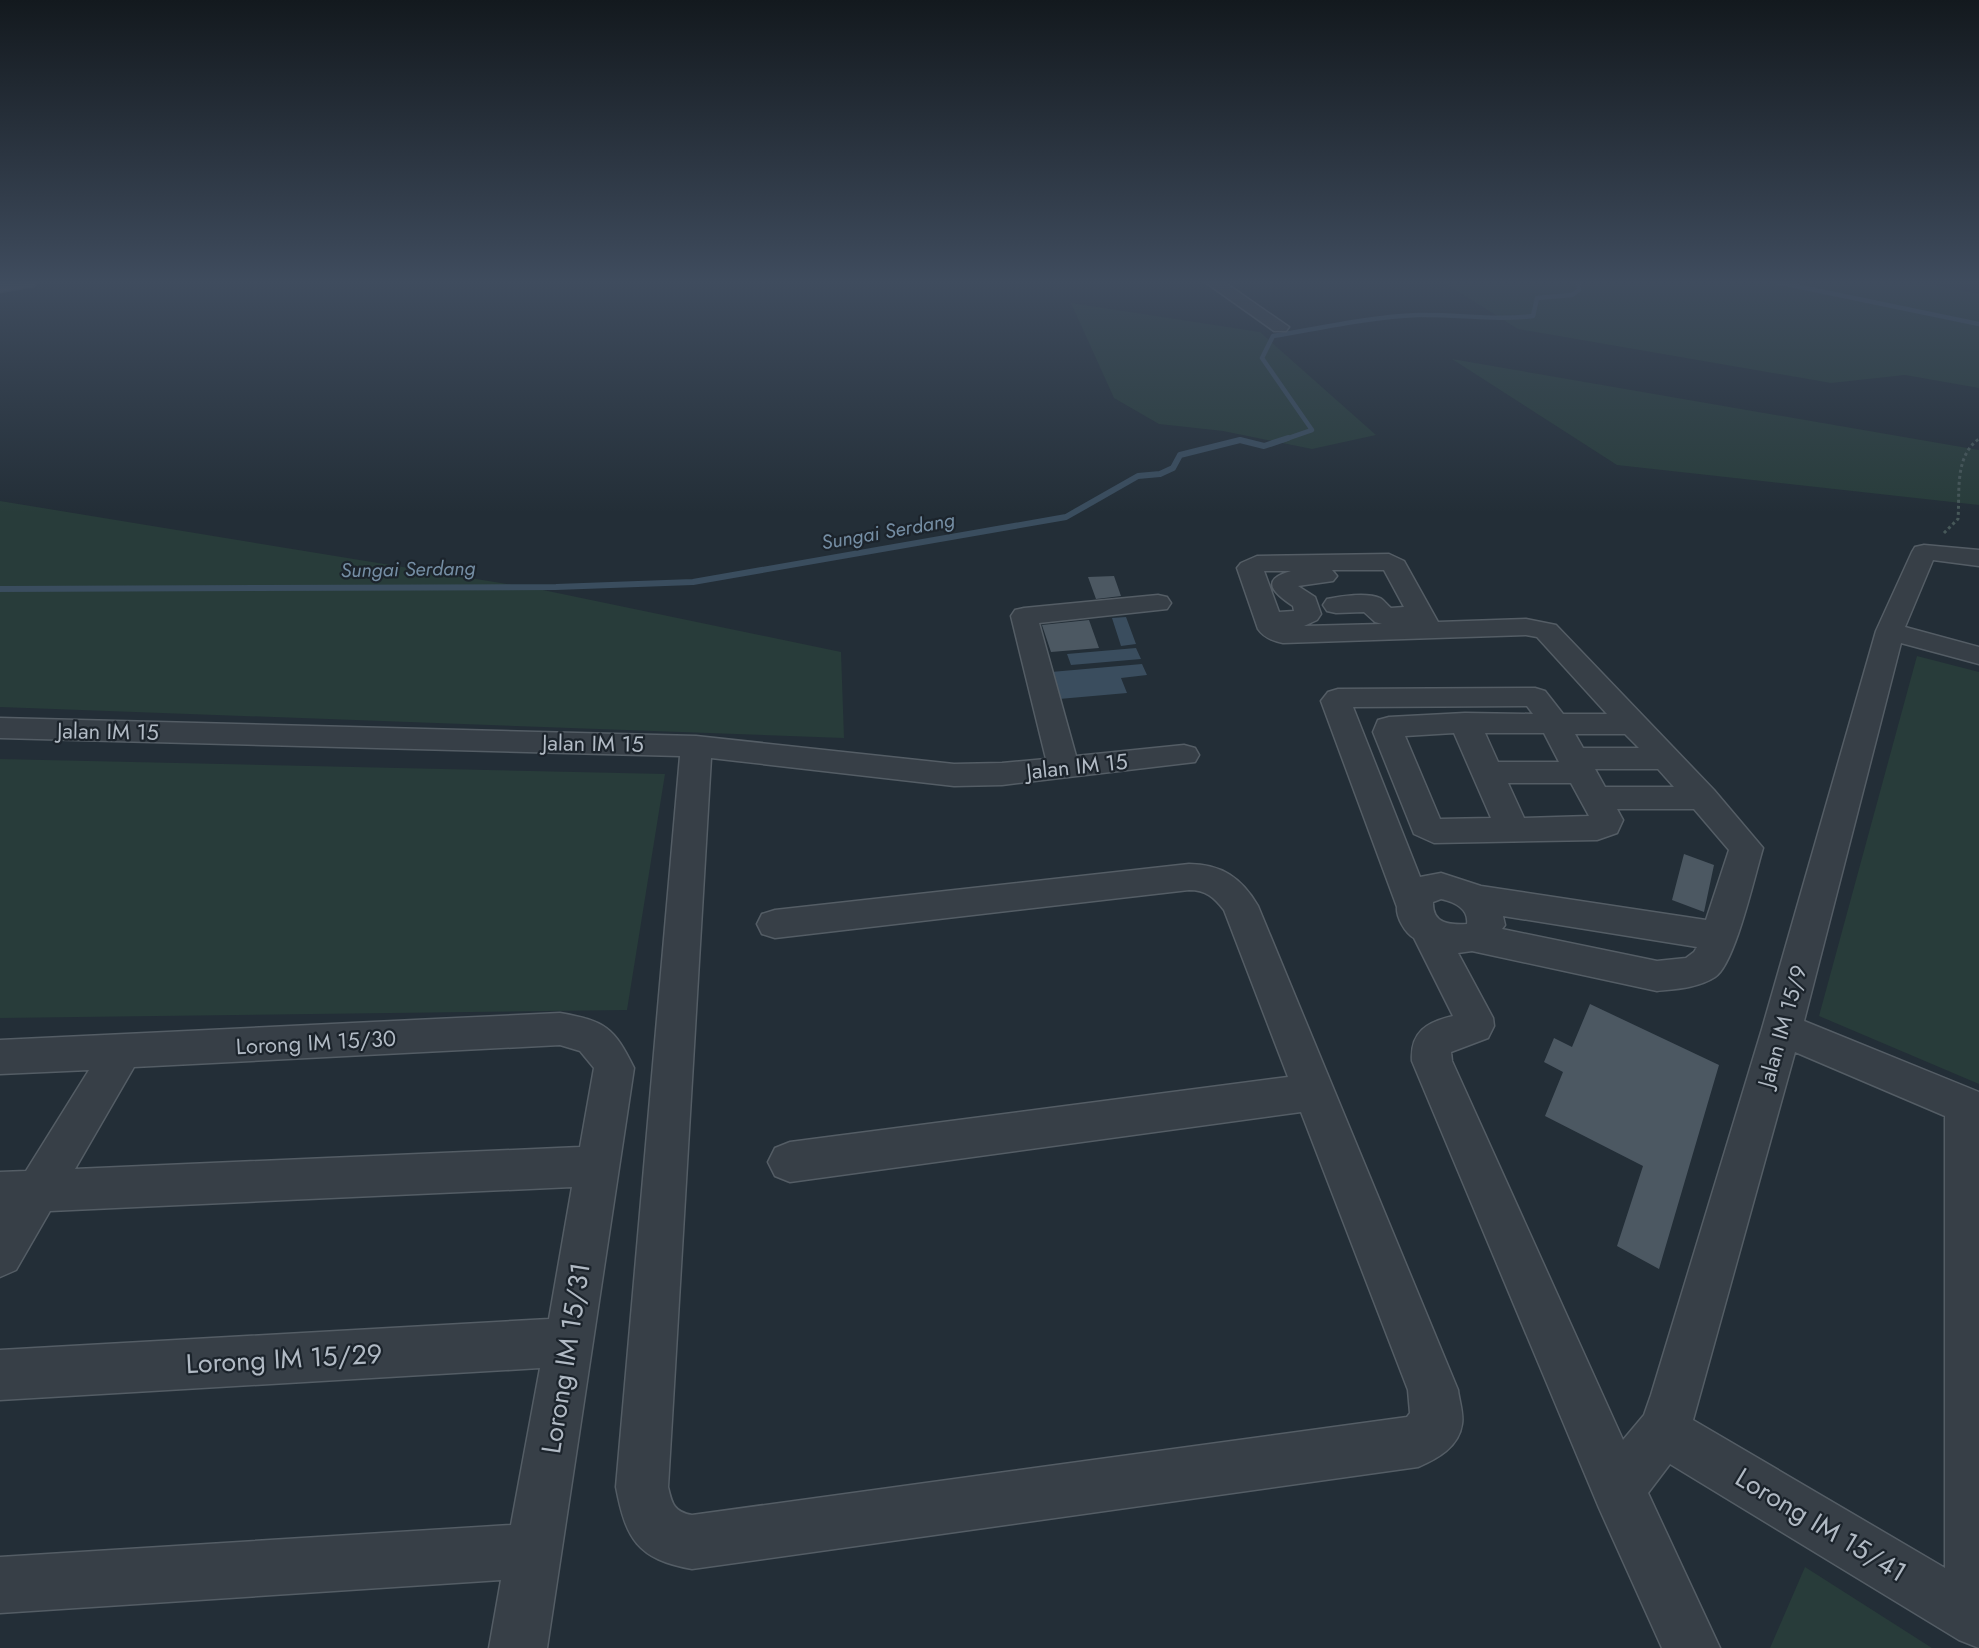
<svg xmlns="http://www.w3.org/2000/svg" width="1979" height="1648" font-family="Jost,sans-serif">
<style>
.green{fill:#283c3a}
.water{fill:#3a4d5e}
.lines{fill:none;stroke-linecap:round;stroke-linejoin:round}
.stream-far1{stroke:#3a4d5e;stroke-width:4.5}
.stream{stroke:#3a4d5e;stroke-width:6}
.building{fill:#4c5862}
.minor-casing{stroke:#545d65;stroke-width:3}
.major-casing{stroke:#434b54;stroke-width:3}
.path{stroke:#475859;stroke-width:3;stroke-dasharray:3 3;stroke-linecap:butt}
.minor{fill:#373f47;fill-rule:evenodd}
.major{fill:#555e67;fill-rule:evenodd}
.labels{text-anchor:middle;stroke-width:4.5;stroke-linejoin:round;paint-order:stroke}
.far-water-label{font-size:20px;font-style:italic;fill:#758ea4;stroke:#1c242c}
.street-label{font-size:22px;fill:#b1bac4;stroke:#1c242c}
.near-street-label{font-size:27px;fill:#b1bac4;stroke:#1c242c}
</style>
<rect width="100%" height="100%" fill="#232e37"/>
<path class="green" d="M1443,282H1918L1979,294V388L1905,375L1831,383L1518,329Z
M1071,303L1260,332L1376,435L1312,449L1223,431L1159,424L1114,398Z
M1452,359L1979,450V505L1617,465Z
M0,501L543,590L841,652L844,738L0,707Z
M1917,656L1979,672V1084L1819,1016Z
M0,759L665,774L627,1010L0,1018Z
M1805,1567L1932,1648H1770Z"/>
<path class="water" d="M1126,617L1136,644L1121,646L1112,618Z
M1136,648L1141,659L1071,665L1067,654Z
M1142,664L1147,675L1121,678L1127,693L1059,699L1051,672Z"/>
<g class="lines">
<path class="stream-far1" d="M1776,282L1979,324
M1283,440L1312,430L1262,358L1273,336C1321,328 1369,317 1418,315C1457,314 1495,321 1533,316L1537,298L1572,295L1579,290L1578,282"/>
<path class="stream" d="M0,589L556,587L693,582L1066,517L1138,476L1160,474L1173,468L1180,455L1240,440L1264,446L1288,438"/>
</g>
<path class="building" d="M1114,576L1121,596L1096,599L1088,577Z
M1089,620L1099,648L1051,652L1042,625Z
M1684,854L1714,865L1704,912L1672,900Z
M1590,1004L1719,1065L1659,1269L1617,1246L1643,1166L1545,1116L1563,1072L1544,1062L1554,1038L1572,1047Z"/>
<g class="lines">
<g class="minor-casing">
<path id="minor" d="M1205,282H1224L1289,327L1286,331H1274Z
M1924,545L1979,550V566L1933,560L1905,627L1979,647V664L1901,643L1804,1021L1979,1092V1648L1959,1640L1670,1464L1648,1493L1720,1648H1662L1599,1508L1412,1061C1410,1032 1427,1022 1453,1016L1414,938C1405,933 1396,917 1397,907L1321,701L1328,692L1338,689L1535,688L1545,691L1563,714H1607L1537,637L1526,635L1283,643C1273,641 1264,638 1258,629L1237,568L1241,563L1257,556L1389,554L1404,561L1438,622L1526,619L1556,625L1714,790L1763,848C1755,874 1735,965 1715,977C1698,988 1676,989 1657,991L1472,951L1458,953L1493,1018L1494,1026L1488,1038L1451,1052L1452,1061L1623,1440L1644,1415L1651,1395L1762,1029L1876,631L1912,552L1915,547ZM1332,570H1384L1404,607L1391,608C1387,605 1384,600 1380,598C1367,592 1340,596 1327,599L1323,605L1327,611L1336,613L1364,612L1375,622L1382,624L1304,626L1317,620L1321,614L1315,597L1298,586L1333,581L1337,576ZM1264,571H1291C1258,580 1275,594 1293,606L1294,611L1279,612ZM1527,706L1533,714L1465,713L1389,717L1378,720L1373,732L1414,834L1434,843L1597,840L1617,833L1623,820L1617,809H1694L1729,850L1706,920L1481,886L1441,873L1420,877L1353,707ZM1454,733L1491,818L1440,819L1405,736ZM1485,733H1544L1559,762H1498ZM1575,734H1625L1639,748H1583ZM1595,769H1658L1674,787H1605ZM1508,783H1571L1589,816L1524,818ZM1441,899C1455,902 1469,909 1467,924C1450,925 1432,924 1433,902ZM1503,916L1697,947L1694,952L1686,958L1657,961L1502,929L1505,925ZM1795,1052L1945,1116V1568L1693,1420Z
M1158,595L1167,597L1171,603L1167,609L1039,623L1076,756L1184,745L1195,748L1199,755L1195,762L1002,785L954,786L711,758L668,1487C672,1504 674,1512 692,1515L1407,1417L1410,1413L1408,1390L1301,1112L790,1182L775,1176L768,1162L775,1148L790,1142L1288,1077L1224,910C1214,897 1206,890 1189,890L775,938L762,934L757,924L762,914L775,910L1189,864C1221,864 1242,878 1258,906L1458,1390C1459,1400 1464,1414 1462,1424C1459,1447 1437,1459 1418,1467L692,1569C637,1559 626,1539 616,1487L680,756L0,738V718L696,736L954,764L1002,763L1046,759L1011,616L1015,610L1024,608Z
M560,1013C605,1021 614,1027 634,1068L547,1648H489L501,1580L0,1613V1557L511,1525L540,1368L0,1400V1350L549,1319L572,1187L50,1211L16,1270L0,1277V1172L26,1171L89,1070L0,1074V1040ZM560,1045L580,1051L594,1068L580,1147L75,1169L134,1067Z"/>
</g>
<g class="major-casing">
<path id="major" d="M0,282H36L34,286L0,292Z"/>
</g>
<path class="path" d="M1944,533L1958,519C1960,493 1954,456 1979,439"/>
<use href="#minor" class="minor"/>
<use href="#major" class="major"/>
</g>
<linearGradient id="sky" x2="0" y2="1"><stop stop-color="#13191e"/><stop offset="0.55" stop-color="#3f4c5e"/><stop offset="1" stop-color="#3f4c5e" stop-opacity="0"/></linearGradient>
<rect width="1979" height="513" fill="url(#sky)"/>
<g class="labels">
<g class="far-water-label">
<text transform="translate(888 531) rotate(-10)" y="7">Sungai Serdang</text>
<text transform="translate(408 569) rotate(-1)" y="7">Sungai Serdang</text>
</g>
<g class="street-label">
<text transform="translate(108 731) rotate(1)" y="8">Jalan IM 15</text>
<text transform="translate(593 743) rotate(1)" y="8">Jalan IM 15</text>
<text transform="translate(1077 766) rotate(-6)" y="8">Jalan IM 15</text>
<text transform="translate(1782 1026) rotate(-74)" y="8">Jalan IM 15/9</text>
<text transform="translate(316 1042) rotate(-3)" y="8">Lorong IM 15/30</text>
</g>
<g class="near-street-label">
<text transform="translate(566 1358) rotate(-81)" y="9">Lorong IM 15/31</text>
<text transform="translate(284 1359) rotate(-3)" y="9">Lorong IM 15/29</text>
<text transform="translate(1821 1525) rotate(31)" y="9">Lorong IM 15/41</text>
</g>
</g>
</svg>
